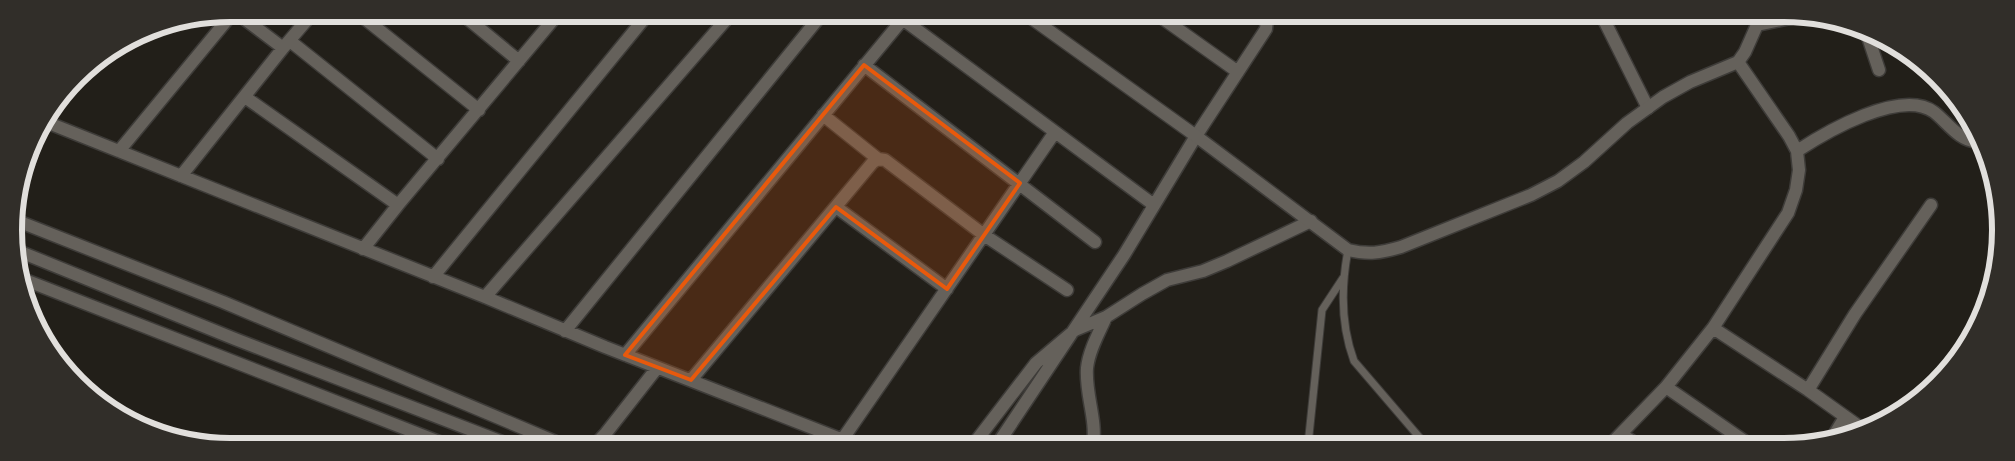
<svg xmlns="http://www.w3.org/2000/svg" width="2015" height="461" font-family="'Fira Sans Condensed',sans-serif">
<style>
.lines{fill:none;stroke-linecap:round;stroke-linejoin:round}
.lane-casing{stroke:#3e3c39;stroke-width:9}
.street-casing{stroke:#3e3c39;stroke-width:15}
.secondary-casing{stroke:#3e3c39;stroke-width:15}
.lane{stroke:#65615b;stroke-width:7}
.street{stroke:#65615b;stroke-width:12}
.secondary{stroke:#65615b;stroke-width:12}
.marked{fill:#e8590c;fill-opacity:0.2;stroke:#e8590c;stroke-width:4;stroke-linejoin:round}
.rim{fill:none;stroke:#e1dfdc;stroke-width:6}
</style>
<rect width="100%" height="100%" fill="#221f19"/>
<g class="lines">
<g class="lane-casing">
<path id="lane" d="M1348,250C1341,287 1341,326 1354,361L1426,445
M1308,445L1322,310L1343,278"/>
</g>
<g class="street-casing">
<path id="street" d="M238,14L283,48L312,14
M359,14L479,110
M462,14L519,61
M897,15L1154,205
M1158,15L1238,72
M1604,20L1648,108
M1757,25L1800,16
M1867,34L1879,70
M290,41L438,159
M864,65L1095,242
M245,97L398,205
M823,115L878,159
M46,122L485,297L605,347L856,445
M119,151L232,14
M1797,151C1826,132 1901,88 1934,112C1946,121 1961,143 1977,141
M28,164L40,129
M181,176L283,48
M836,207L947,289
M15,220L223,302L563,445
M363,249L398,205L558,14
M433,277L648,14
M485,297L731,14
M1713,328L1808,390L1864,430
M565,331L822,14
M625,355L903,19
M691,380L873,162L878,159L885,160L984,235L1067,290
M1666,387L1750,445
M1808,390L1855,314L1931,205
M1621,434L1638,445
M842,440L1055,132
M1831,440L1845,417
M595,445L606,433L657,368
M973,445L1036,363L1075,330L1106,317L1142,294L1167,280L1203,271L1227,261L1311,221
M997,445L1124,255L1196,136L1266,29L1267,19L1264,15
M1093,445C1097,419 1085,394 1087,368C1089,350 1099,333 1106,317
M1610,445L1666,387L1713,328L1788,213L1796,190L1799,170L1797,151L1789,136L1738,62"/>
</g>
<g class="secondary-casing">
<path id="secondary" d="M1027,15L1196,136L1348,250C1369,255 1380,253 1401,247L1531,195L1558,181L1584,162L1627,123L1663,97L1690,82L1738,62L1745,52L1761,16
M18,251L235,339L510,445
M20,278L447,445"/>
</g>
<use href="#lane" class="lane"/>
<use href="#street" class="street"/>
<use href="#secondary" class="secondary"/>
</g>
<path class="marked" d="M864,65L1020,183L947,289L836,207L691,380L625,355Z"/>
<path d="M0 0H2015V461H0ZM230 22H1784A208 208 0 0 1 1992 230V230A208 208 0 0 1 1784 438H230A208 208 0 0 1 22 230V230A208 208 0 0 1 230 22Z" fill="#312e29" fill-rule="evenodd"/>
<path class="rim" d="M230 22H1784A208 208 0 0 1 1992 230V230A208 208 0 0 1 1784 438H230A208 208 0 0 1 22 230V230A208 208 0 0 1 230 22Z"/>
</svg>
